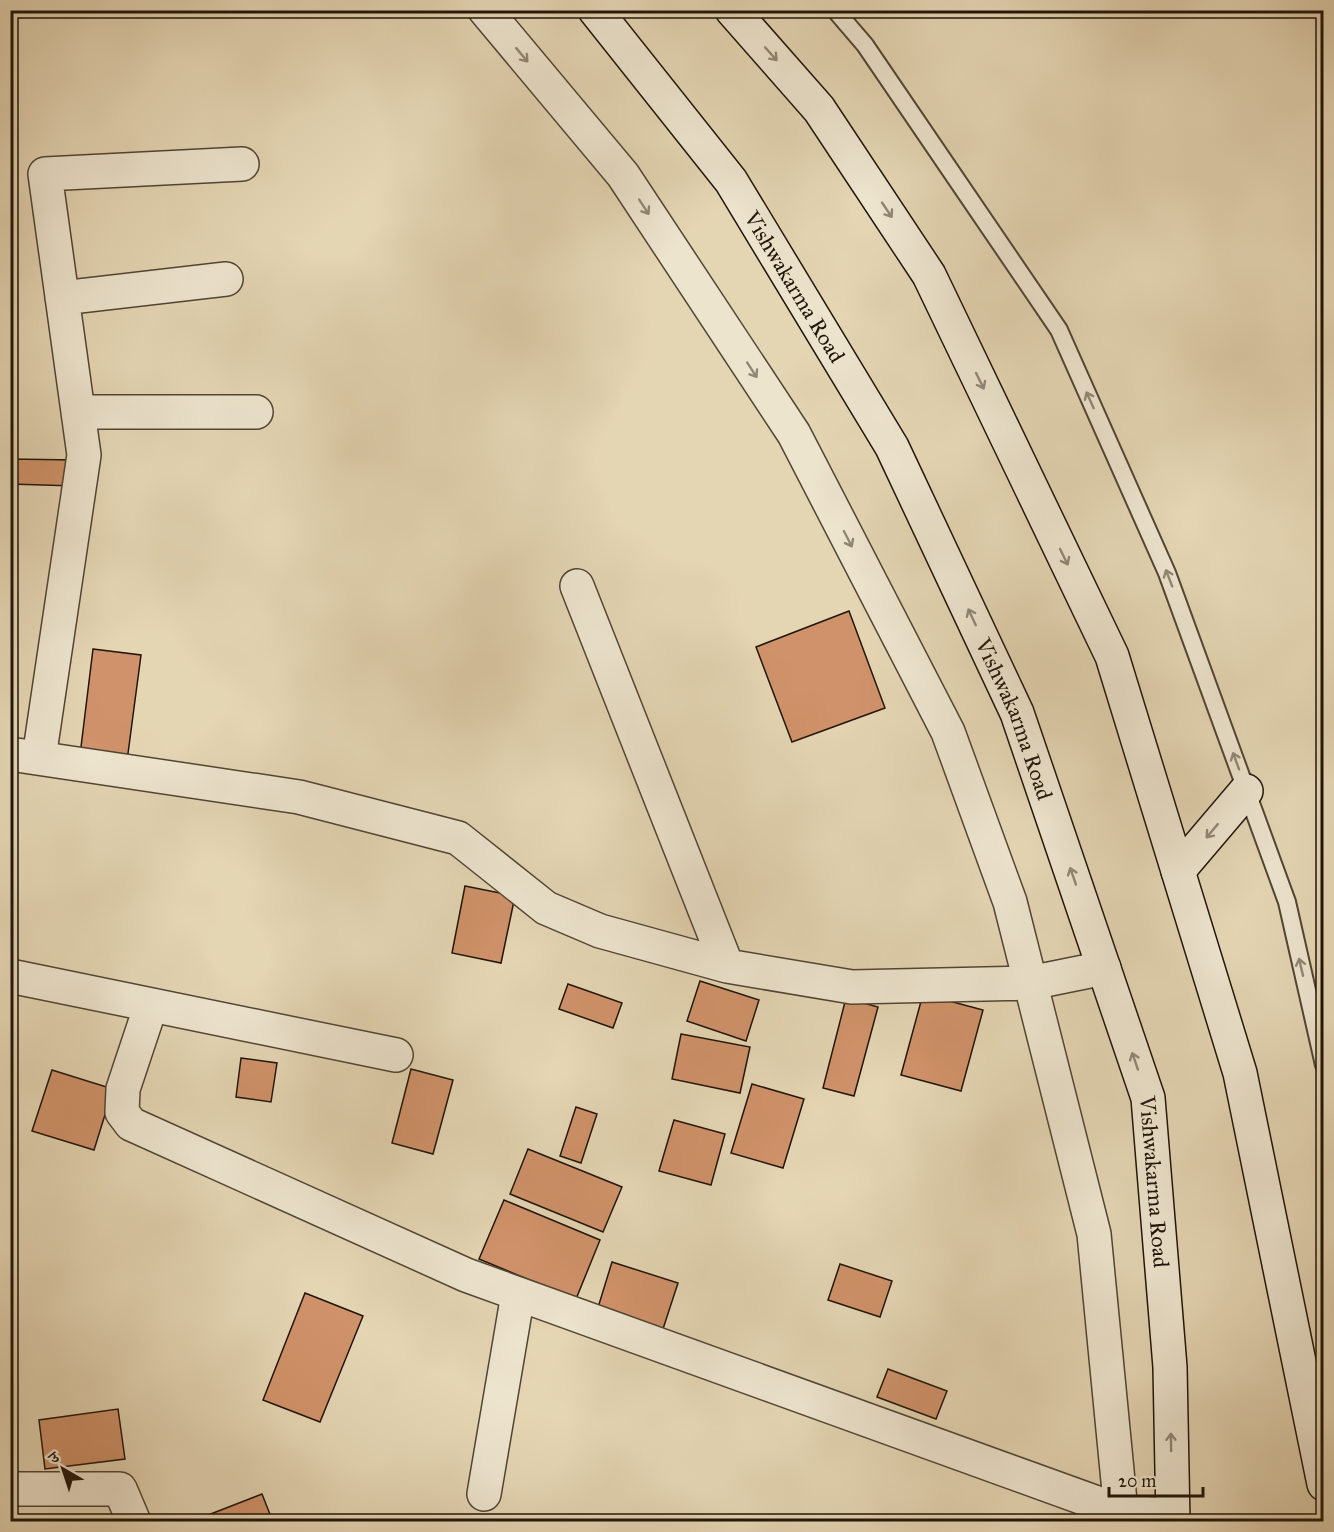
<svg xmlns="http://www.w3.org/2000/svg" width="1334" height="1532" font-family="'IM FELL Great Primer','Noto Serif Devanagari',serif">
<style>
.building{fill:#d0926a;stroke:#20150a;stroke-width:1.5}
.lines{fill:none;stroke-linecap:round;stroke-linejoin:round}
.service-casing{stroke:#514534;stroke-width:20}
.minor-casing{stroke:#514534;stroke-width:36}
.secondary-casing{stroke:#20150a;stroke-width:36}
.service{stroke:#ede4ce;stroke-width:16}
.minor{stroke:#ede4ce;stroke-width:33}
.secondary{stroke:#ede4ce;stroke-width:33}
.oneway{stroke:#918776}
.labels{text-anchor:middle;stroke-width:4.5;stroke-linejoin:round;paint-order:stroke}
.street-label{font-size:22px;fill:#20150a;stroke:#ede4ce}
</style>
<rect width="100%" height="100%" fill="#e4d5b3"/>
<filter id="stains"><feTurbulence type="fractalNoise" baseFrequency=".00333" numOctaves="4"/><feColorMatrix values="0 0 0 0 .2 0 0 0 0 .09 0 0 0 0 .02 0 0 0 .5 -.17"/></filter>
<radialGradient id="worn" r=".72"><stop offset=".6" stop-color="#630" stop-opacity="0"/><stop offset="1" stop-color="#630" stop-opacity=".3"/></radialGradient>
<path class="building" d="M10,459L75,460V486L10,484Z
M849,611L885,708L792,742L756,647Z
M93,649L141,655L127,761L80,755Z
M465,886L515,896L501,963L452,953Z
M700,981L759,1000L746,1041L687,1021Z
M568,984L622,1003L613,1028L559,1009Z
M923,994L983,1010L961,1091L901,1075Z
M846,998L878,1007L854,1096L823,1088Z
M681,1034L750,1047L740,1093L672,1079Z
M241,1058L277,1063L271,1102L236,1097Z
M411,1069L453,1080L433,1154L392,1143Z
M52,1070L113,1089L94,1150L32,1131Z
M752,1084L804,1099L783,1168L731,1153Z
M576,1107L597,1114L581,1163L560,1156Z
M674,1120L725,1134L711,1185L659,1171Z
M528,1149L622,1187L603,1232L510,1194Z
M504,1200L600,1240L576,1299L479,1259Z
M612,1262L678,1283L661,1335L596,1314Z
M840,1264L892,1281L880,1317L828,1300Z
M305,1293L363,1316L320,1422L263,1400Z
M888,1369L947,1391L936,1419L877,1397Z
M118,1409L125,1459L45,1469L39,1420Z
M262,1494L273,1522H205L203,1517Z"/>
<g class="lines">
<g class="service-casing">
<path id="service" d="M835,10L865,45L1059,330L1167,573L1287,902L1324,1065"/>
</g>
<g class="minor-casing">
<path id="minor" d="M485,10L623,175L794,434L948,732L1010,902L1094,1234L1122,1522
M62,298L226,279
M78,412H256
M577,586L727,966
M10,754L299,797L458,838L546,908L600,931L727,966L852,987L1030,983L1104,968
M39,758L84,455L45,174L242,164
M10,976L396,1055
M151,1005L123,1089L122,1112L131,1124L466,1275L1122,1512L1172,1515
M10,1489H120L134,1522
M484,1494L518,1294"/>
</g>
<g class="secondary-casing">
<g id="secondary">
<path id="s1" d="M595,10L731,181L892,447L1017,713L1148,1098L1170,1367L1173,1522"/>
<path d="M732,10L819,109L929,275L1112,656L1240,1073L1324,1484"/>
<path d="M1178,871L1246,791"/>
</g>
</g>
<use href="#service" class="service"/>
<use href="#minor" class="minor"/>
<use href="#secondary" class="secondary"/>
</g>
<defs><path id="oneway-shaft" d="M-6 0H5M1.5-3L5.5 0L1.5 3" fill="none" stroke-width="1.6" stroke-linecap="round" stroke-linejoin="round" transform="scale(1.5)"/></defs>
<g class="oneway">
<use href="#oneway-shaft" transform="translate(771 54) rotate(48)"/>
<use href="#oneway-shaft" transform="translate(522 55) rotate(50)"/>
<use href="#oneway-shaft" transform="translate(644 207) rotate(57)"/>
<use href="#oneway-shaft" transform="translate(887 210) rotate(56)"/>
<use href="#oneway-shaft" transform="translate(752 370) rotate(57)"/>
<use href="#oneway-shaft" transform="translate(980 381) rotate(64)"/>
<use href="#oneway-shaft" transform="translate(1090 400) rotate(-114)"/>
<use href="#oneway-shaft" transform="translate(848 539) rotate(63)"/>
<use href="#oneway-shaft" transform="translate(1064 557) rotate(64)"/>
<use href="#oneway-shaft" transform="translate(1169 578) rotate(-111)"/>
<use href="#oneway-shaft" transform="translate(972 617) rotate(-115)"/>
<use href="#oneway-shaft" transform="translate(1236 761) rotate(-110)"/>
<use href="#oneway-shaft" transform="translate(1212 831) rotate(130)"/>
<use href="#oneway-shaft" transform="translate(1073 876) rotate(-109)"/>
<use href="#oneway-shaft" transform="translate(1301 967) rotate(-103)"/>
<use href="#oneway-shaft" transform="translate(1135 1061) rotate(-109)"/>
<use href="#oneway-shaft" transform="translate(1171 1442) rotate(-91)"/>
</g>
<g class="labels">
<g class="street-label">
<text dy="8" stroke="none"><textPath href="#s1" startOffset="342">Vishwakarma Road</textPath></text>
<text dy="8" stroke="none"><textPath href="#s1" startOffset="828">Vishwakarma Road</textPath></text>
<text dy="8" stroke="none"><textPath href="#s1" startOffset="1314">Vishwakarma Road</textPath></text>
</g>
</g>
<rect width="1334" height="1532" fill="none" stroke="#e4d5b3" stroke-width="36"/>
<rect x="12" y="12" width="1310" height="1508" fill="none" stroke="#20150a" stroke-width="3"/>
<rect x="18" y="18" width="1298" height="1496" fill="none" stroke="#20150a" stroke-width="1.5"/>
<g transform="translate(63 1469) rotate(321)" stroke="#ede4ce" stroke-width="4.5" paint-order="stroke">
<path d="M0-4.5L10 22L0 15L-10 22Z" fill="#20150a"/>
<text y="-9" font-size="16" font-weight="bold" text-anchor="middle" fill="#20150a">उ</text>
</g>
<path d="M1109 1487v9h94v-9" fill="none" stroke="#20150a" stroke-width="3"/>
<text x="1118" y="1487" font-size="18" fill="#20150a" stroke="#ede4ce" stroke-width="4.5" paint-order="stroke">20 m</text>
<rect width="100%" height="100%" filter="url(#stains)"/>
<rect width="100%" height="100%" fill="url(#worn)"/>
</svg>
